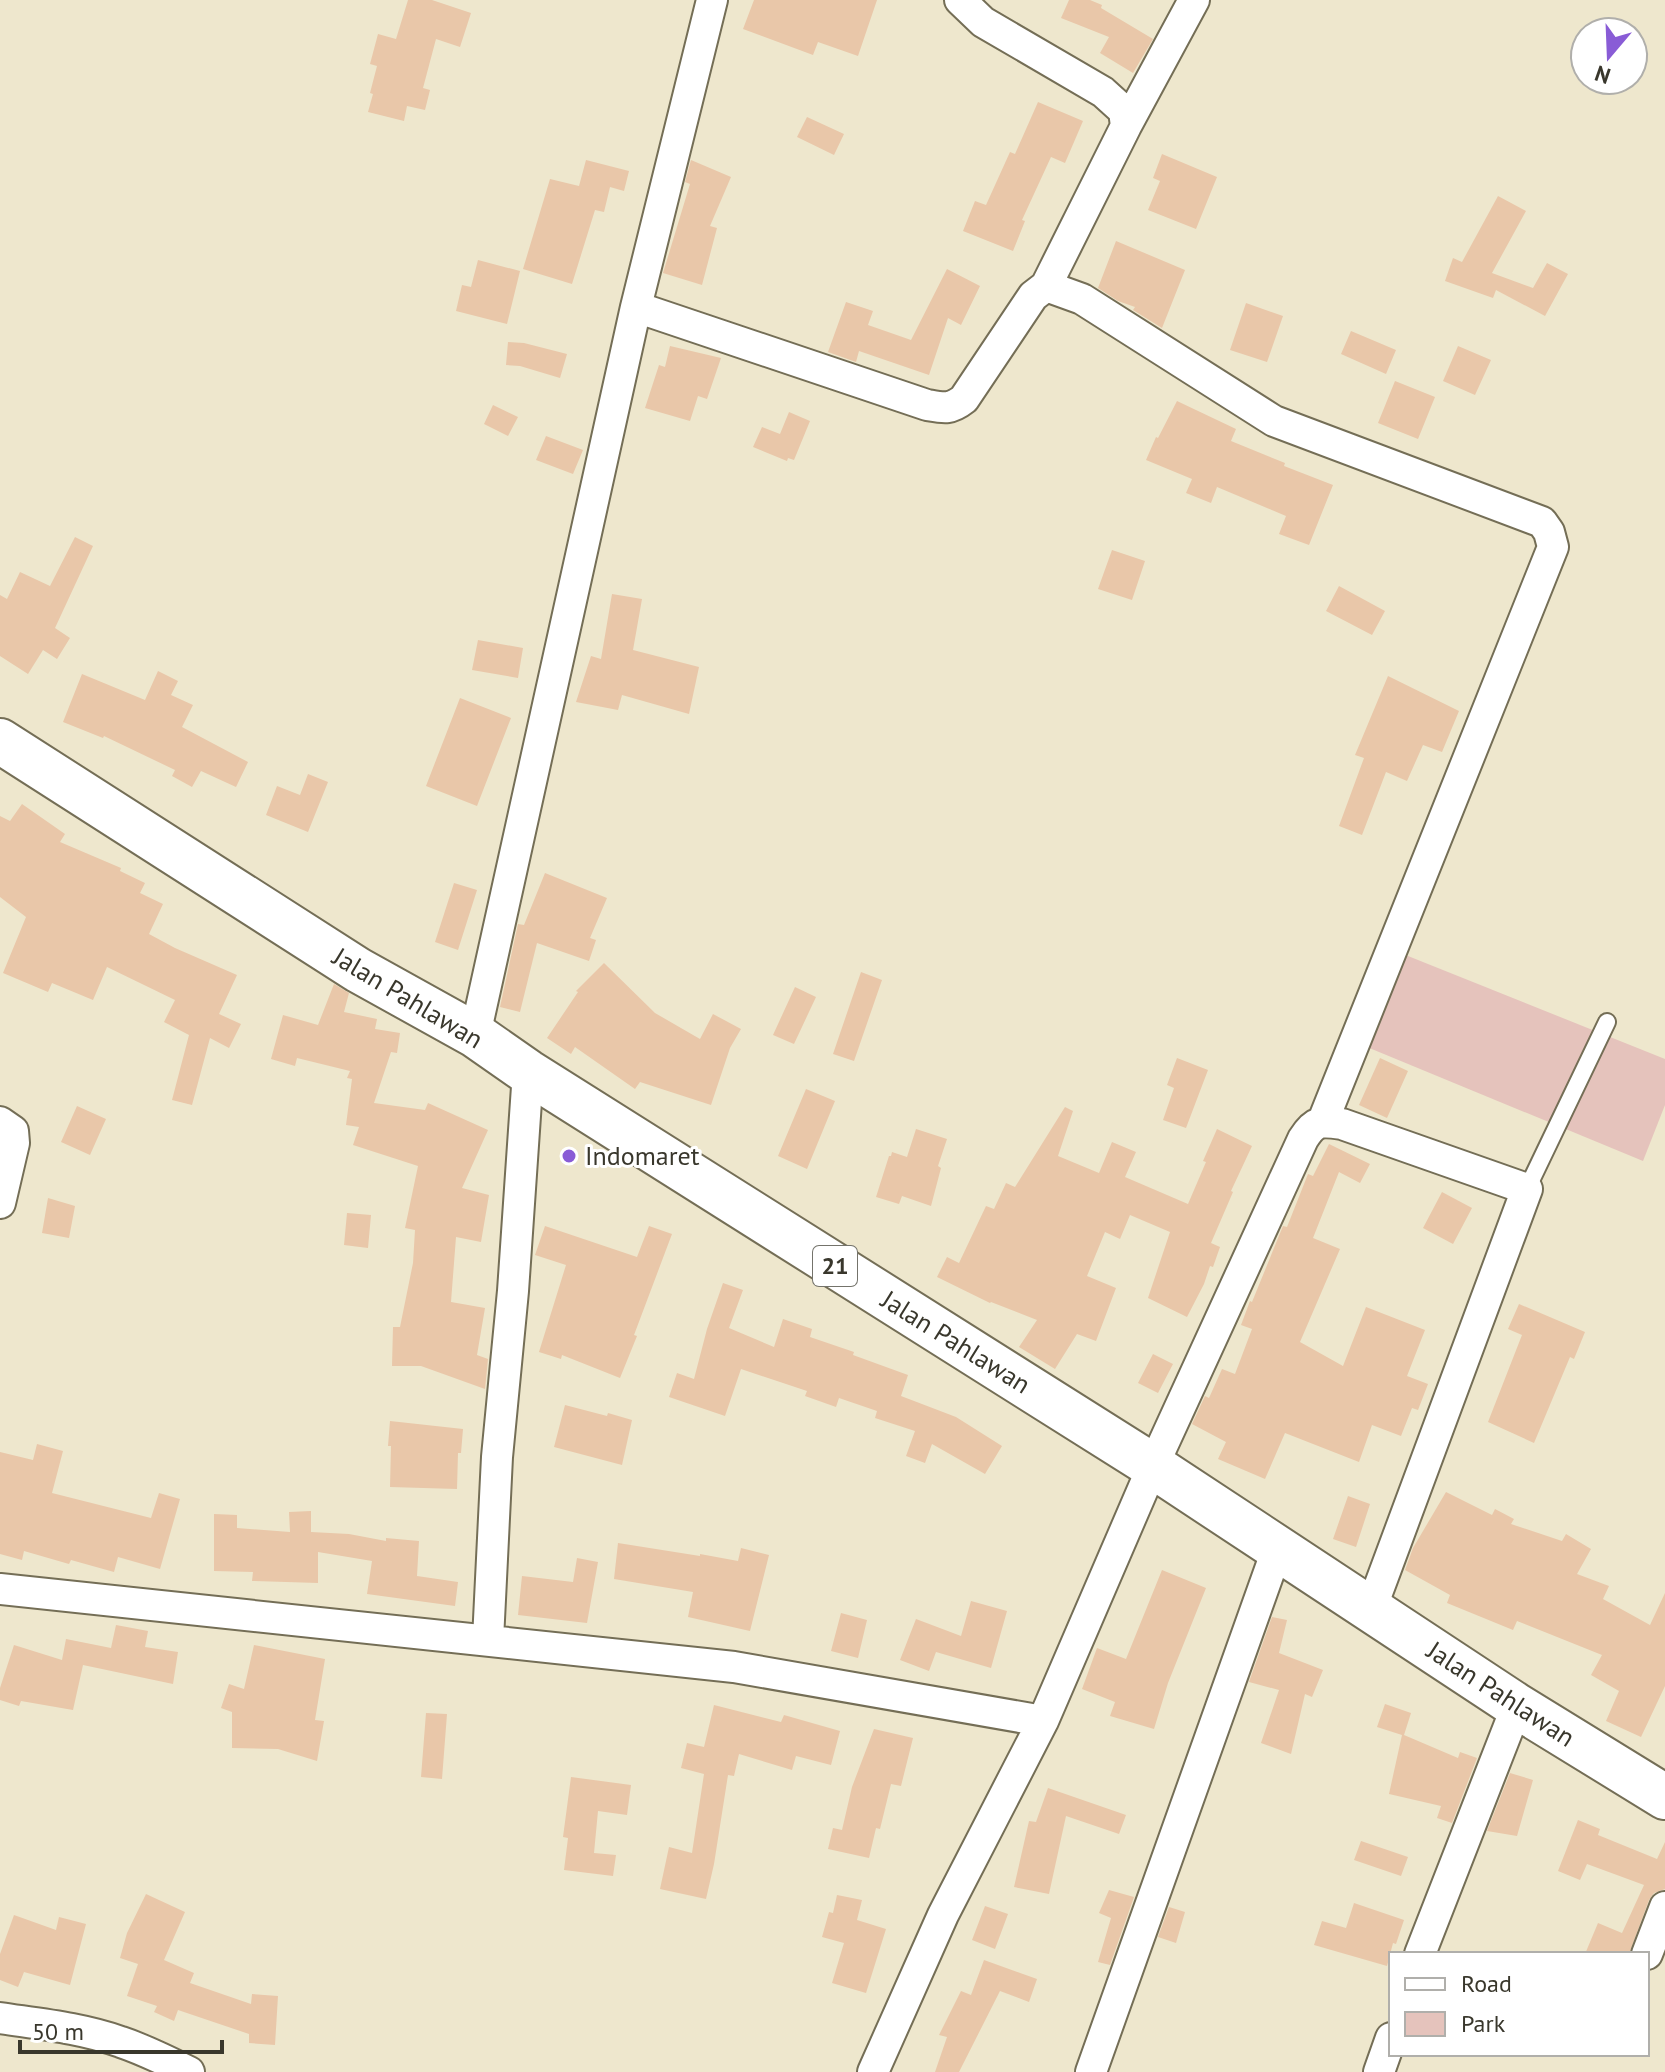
<svg xmlns="http://www.w3.org/2000/svg" width="1665" height="2072" font-family="'PT Sans',sans-serif">
<style>
.green{fill:#e5c3bc}
.building{fill:#e9c7a9}
.lines{fill:none;stroke-linecap:round;stroke-linejoin:round}
.lane-casing{stroke:#746e56;stroke-width:20}
.street-casing{stroke:#746e56;stroke-width:34}
.highway-casing{stroke:#746e56;stroke-width:48}
.lane{stroke:#fff;stroke-width:16}
.street{stroke:#fff;stroke-width:30}
.highway{stroke:#fff;stroke-width:44}
.poi-dot{fill:#895cd6;stroke:#fff;stroke-width:3}
.labels{text-anchor:middle;stroke-width:6;stroke-linejoin:round;paint-order:stroke}
.shield{fill:#fff;stroke:#74736b;stroke-width:2}
.shield-label{font-size:24px;font-weight:bold;fill:#39372c}
.street-label{font-size:26px;fill:#39372c;stroke:#fff}
.poi-label{font-size:26px;fill:#39372c;stroke:#fff;text-anchor:start}
</style>
<rect width="100%" height="100%" fill="#eee7cd"/>
<path class="green" d="M1388,948L1665,1059V1105L1643,1161L1350,1040Z"/>
<path class="building" d="M408,0H432L471,13L460,47L436,39L423,88L430,90L425,110L407,106L404,121L368,112L373,94L370,93L377,66L370,64L378,34L396,39Z
M754,0H877L858,56L818,42L813,55L743,29Z
M1069,0H1090L1102,5L1101,8L1153,39L1133,73L1100,53L1109,37L1061,18Z
M1038,102L1083,121L1065,163L1051,157L1022,220L1025,221L1013,251L963,231L975,201L986,205L1010,152L1015,154Z
M807,117L844,134L834,155L797,137Z
M1162,154L1217,177L1196,229L1148,210L1160,181L1153,178Z
M586,160L629,171L624,191L610,187L604,212L595,210L572,284L523,269L550,179L579,186Z
M691,160L731,177L710,226L717,228L702,285L663,273L690,184L685,182Z
M1498,196L1526,211L1492,273L1533,288L1547,263L1568,274L1545,316L1496,290L1493,298L1445,281L1453,258L1462,262Z
M1116,241L1185,270L1162,328L1133,310L1135,307L1118,301L1098,288Z
M478,260L520,271L507,324L456,311L462,285L471,287Z
M947,269L980,286L961,325L948,318L929,375L859,351L856,362L828,352L846,302L873,311L868,325L911,340Z
M1246,303L1283,316L1267,362L1230,350Z
M1351,331L1396,350L1386,374L1341,354Z
M508,342L524,343L567,354L560,378L520,366L506,365Z
M670,346L721,358L707,399L698,396L690,421L645,408L659,365L665,367Z
M1458,346L1491,360L1475,395L1443,381Z
M1395,381L1435,397L1418,439L1378,423Z
M1177,401L1236,429L1231,441L1285,463L1284,466L1333,485L1309,545L1279,534L1286,516L1217,487L1211,503L1186,493L1192,479L1146,460L1156,437L1158,438Z
M493,405L518,417L508,436L484,424Z
M789,412L810,421L794,460L788,458L787,461L753,447L762,427L780,434Z
M546,436L583,450L573,474L536,460Z
M75,537L93,546L55,628L70,638L57,659L43,650L28,674L0,656V595L7,599L20,572L50,586Z
M1112,550L1145,561L1132,600L1098,589Z
M1339,586L1385,611L1372,635L1326,611Z
M612,594L642,599L633,650L699,667L689,714L622,695L618,710L576,702L591,656L601,659Z
M478,640L523,648L518,678L472,670Z
M158,671L178,681L171,695L193,705L182,727L248,762L236,787L201,771L192,787L172,776L175,770L104,736L103,738L63,722L82,674L145,700Z
M1388,676L1459,711L1442,752L1423,745L1407,781L1386,772L1362,835L1339,826L1364,758L1355,755Z
M460,698L511,718L477,806L426,786Z
M308,774L328,782L308,832L266,815L277,786L300,795Z
M22,804L65,834L60,842L121,868L120,871L145,883L140,893L163,904L149,934L175,948L237,975L219,1014L241,1024L229,1048L210,1038L192,1105L172,1100L189,1035L164,1022L175,1000L107,967L93,1000L52,983L48,992L3,973L26,917L0,897V816L10,821Z
M545,873L607,898L590,938L596,940L589,961L537,943L520,1012L500,1007L518,924L524,925Z
M454,883L477,890L458,950L435,942Z
M604,963L655,1013L700,1039L713,1014L741,1029L730,1048L711,1105L640,1082L635,1089L575,1047L571,1054L547,1038L578,992L576,991Z
M861,972L882,980L854,1061L833,1054Z
M334,984L349,993L344,1012L377,1019L375,1029L400,1033L397,1053L391,1052L374,1103L425,1110L428,1103L488,1130L462,1188L489,1195L481,1242L456,1237L451,1302L485,1308L477,1355L488,1359L485,1389L421,1366H392L393,1327H400L413,1263L415,1230L405,1228L418,1166L353,1145L359,1127L346,1125L352,1079L347,1078L350,1071L297,1058L295,1066L271,1059L283,1015L318,1025Z
M795,987L816,997L794,1044L773,1035Z
M1177,1058L1208,1070L1186,1128L1163,1120L1174,1088L1167,1085Z
M1380,1058L1408,1071L1387,1118L1359,1105Z
M806,1089L835,1101L807,1169L778,1156Z
M77,1106L106,1119L90,1155L61,1142Z
M1065,1107L1073,1111L1058,1156L1099,1173L1112,1142L1136,1152L1125,1177L1188,1204L1206,1162L1203,1161L1217,1129L1252,1146L1231,1191L1233,1192L1211,1243L1220,1247L1213,1267L1210,1266L1204,1284L1187,1317L1148,1298L1170,1232L1130,1215L1120,1239L1105,1232L1087,1276L1116,1288L1096,1341L1077,1334L1055,1369L1019,1347L1037,1320L991,1302L990,1303L937,1277L947,1257L959,1263L986,1206L994,1209L1006,1183L1015,1187Z
M916,1129L947,1139L938,1166L941,1168L931,1206L902,1196L899,1204L876,1197L889,1156H891L892,1152L907,1157Z
M1329,1144L1370,1164L1360,1183L1339,1172L1313,1238L1340,1249L1300,1342L1343,1366L1366,1307L1425,1330L1407,1376L1428,1384L1418,1410L1412,1408L1401,1436L1372,1425L1359,1462L1285,1433L1265,1479L1218,1459L1226,1442L1192,1424L1205,1396L1209,1398L1222,1369L1235,1374L1252,1329L1241,1325L1250,1301L1252,1302L1283,1226L1287,1227L1308,1174L1313,1176Z
M1442,1192L1472,1208L1453,1244L1423,1228Z
M48,1198L75,1206L69,1238L42,1233Z
M347,1213L371,1215L368,1248L344,1245Z
M545,1226L637,1257L649,1226L672,1234L634,1335L637,1336L620,1378L562,1355L561,1359L539,1352L566,1265L535,1255Z
M723,1283L743,1290L729,1328L774,1347L783,1319L812,1329L810,1337L854,1352L853,1355L908,1375L901,1396L956,1417L1002,1446L985,1474L932,1444L925,1463L906,1456L915,1431L875,1418L877,1411L839,1398L836,1407L805,1396L807,1391L741,1369L725,1416L669,1397L677,1373L694,1379L707,1329Z
M1519,1304L1585,1332L1574,1359L1570,1357L1534,1443L1488,1422L1522,1335L1508,1329Z
M1153,1354L1173,1364L1158,1393L1138,1383Z
M565,1405L607,1416L608,1413L632,1420L622,1465L554,1447Z
M390,1421L463,1429L461,1453H458L457,1489L390,1487L391,1446H388Z
M37,1444L63,1451L52,1493L151,1518L159,1493L180,1499L160,1569L118,1557L114,1572L71,1560L69,1564L24,1551L22,1560L0,1554V1452L33,1460Z
M1446,1492L1492,1515L1495,1509L1514,1519L1511,1524L1562,1541L1566,1534L1591,1549L1577,1574L1609,1586L1603,1599L1650,1625L1665,1593V1686L1641,1737L1606,1721L1619,1691L1591,1675L1602,1655L1517,1621L1513,1630L1447,1603L1450,1595L1405,1570L1413,1548Z
M1348,1496L1370,1504L1356,1547L1333,1539Z
M311,1511V1532L349,1534L386,1541V1538L419,1541L417,1576L458,1582L455,1606L367,1594L372,1561L318,1552V1583L252,1581L253,1572L214,1571V1514L237,1515V1528L290,1532L289,1512Z
M618,1543L700,1556V1554L738,1561L741,1548L769,1555L750,1631L688,1617L693,1592L614,1579Z
M577,1558L598,1562L587,1623L518,1615L522,1576L573,1582Z
M1162,1570L1206,1588L1168,1683L1154,1729L1110,1716L1115,1702L1082,1689L1097,1648L1126,1659Z
M971,1601L1007,1611L991,1668L936,1652L929,1671L900,1660L916,1619L961,1636Z
M841,1613L867,1620L858,1658L831,1651Z
M1272,1617L1287,1620L1279,1653L1323,1670L1312,1697L1305,1694L1291,1754L1261,1743L1279,1690L1249,1682Z
M116,1625L148,1631L145,1647L178,1652L173,1684L83,1665L73,1710L21,1701L19,1706L0,1700V1688L14,1645L62,1660L66,1639L111,1648Z
M254,1645L325,1659L315,1720L324,1721L317,1761L278,1749L232,1748V1712L221,1708L229,1684L244,1689Z
M1385,1704L1411,1713L1404,1735L1458,1758L1460,1752L1477,1758L1452,1823L1437,1818L1441,1806L1389,1794L1402,1735L1377,1727Z
M714,1705L781,1722L784,1715L840,1731L831,1765L796,1756L792,1770L739,1754L734,1776L728,1775L714,1864L706,1899L660,1889L669,1847L692,1853L704,1774L681,1768L687,1743L704,1747Z
M426,1713L447,1714L442,1779L421,1777Z
M874,1729L913,1738L901,1786L891,1784L880,1829L876,1828L869,1858L828,1849L833,1828L842,1830L852,1787Z
M1510,1773L1533,1780L1517,1836L1487,1831Z
M571,1777L631,1785L627,1815L598,1811L594,1853L616,1855L613,1876L564,1870L568,1838L563,1837Z
M1048,1788L1126,1815L1119,1834L1066,1816L1049,1894L1014,1887L1029,1821L1036,1822Z
M1578,1820L1600,1829L1598,1835L1657,1859L1665,1842V1889L1654,1893L1649,1900L1629,1954H1585L1598,1923L1622,1933L1644,1885L1587,1864L1580,1880L1558,1871Z
M1361,1841L1408,1857L1401,1876L1354,1860Z
M1109,1890L1134,1897L1110,1965L1098,1962L1111,1918L1099,1913Z
M146,1894L185,1912L164,1960L194,1973L190,1983L251,2004L252,1994L278,1996L275,2045L249,2043V2034L178,2010L174,2021L154,2012L157,2006L127,1996L138,1964L120,1958L127,1933Z
M837,1895L862,1900L857,1920L886,1929L866,1993L832,1983L844,1943L822,1937L829,1912L833,1913Z
M1354,1903L1404,1920L1396,1944L1393,1943L1387,1966L1314,1945L1322,1921L1346,1928Z
M985,1906L1008,1914L995,1949L972,1940Z
M1169,1907L1185,1912L1176,1943L1158,1937Z
M14,1915L56,1930L59,1917L86,1924L70,1985L24,1972L18,1987L0,1980V1954Z
M984,1960L1037,1979L1029,2002L1000,1991L959,2072H935L947,2037L939,2035L961,1991L971,1995Z"/>
<g class="lines">
<g class="lane-casing">
<path id="lane" d="M1527,1189L1607,1022"/>
</g>
<g class="street-casing">
<path id="street" d="M960,0L983,22L1103,92L1124,111L1126,126L1046,286
M1126,126L1194,0
M636,307L927,405C944,408 950,410 964,399L1033,296L1046,286L1082,299L1274,421L1542,522L1549,532L1553,547L1323,1121
M475,1035L636,307L712,0
M0,1122L13,1131L14,1143L0,1203
M0,1589L734,1667L1043,1721
M488,1640L497,1457L513,1291L528,1072
M1420,1954L1517,1706
M1647,1954L1665,1907
M0,2018C40,2024 82,2028 121,2042C145,2050 167,2061 189,2072
M873,2072L943,1915L1043,1721L1153,1466L1303,1139C1315,1120 1321,1121 1342,1124L1527,1189L1371,1609
M1091,2072L1277,1550
M1379,2072L1391,2038"/>
</g>
<g class="highway-casing">
<path id="highway" d="M0,741L358,970L475,1035L528,1072L1153,1466L1517,1706L1665,1797"/>
</g>
<use href="#lane" class="lane"/>
<use href="#street" class="street"/>
<use href="#highway" class="highway"/>
</g>
<circle class="poi-dot" cx="569" cy="1156" r="8"/>
<g class="labels">
<rect class="shield" x="813" y="1246" width="44" height="40" rx="6"/>
<g class="shield-label">
<text x="835" y="1274">21</text>
</g>
<g class="street-label">
<text transform="translate(408 998) rotate(31)" y="9">Jalan Pahlawan</text>
<text transform="translate(956 1342) rotate(32)" y="9">Jalan Pahlawan</text>
<text transform="translate(1501 1694) rotate(33)" y="9">Jalan Pahlawan</text>
</g>
<g class="poi-label">
<text x="585" y="1165">Indomaret</text>
</g>
</g>
<rect x="1389" y="1952" width="260" height="104" fill="#ffffff" stroke="#b0afab" stroke-width="2"/>
<rect x="1405" y="1978" width="40" height="12" fill="#ffffff" stroke="#b0afab" stroke-width="2"/>
<text x="1461" y="1992" font-size="24" fill="#39372c">Road</text>
<rect x="1405" y="2012" width="40" height="24" fill="#e5c3bc" stroke="#b0afab" stroke-width="2"/>
<text x="1461" y="2032" font-size="24" fill="#39372c">Park</text>
<g transform="translate(1609 56) rotate(199)"><circle r="38" fill="#ffffff" stroke="#b0afab" stroke-width="2"/>
<path d="M0-6L14 30L0 20L-14 30Z" fill="#895cd6"/>
<text y="-12" font-size="22" font-weight="bold" text-anchor="middle" fill="#39372c">N</text>
</g>
<path d="M20 2040v12h202v-12" fill="none" stroke="#39372c" stroke-width="4"/>
<text x="32" y="2040" font-size="24" fill="#39372c" stroke="#ffffff" stroke-width="6" paint-order="stroke">50 m</text>
</svg>
